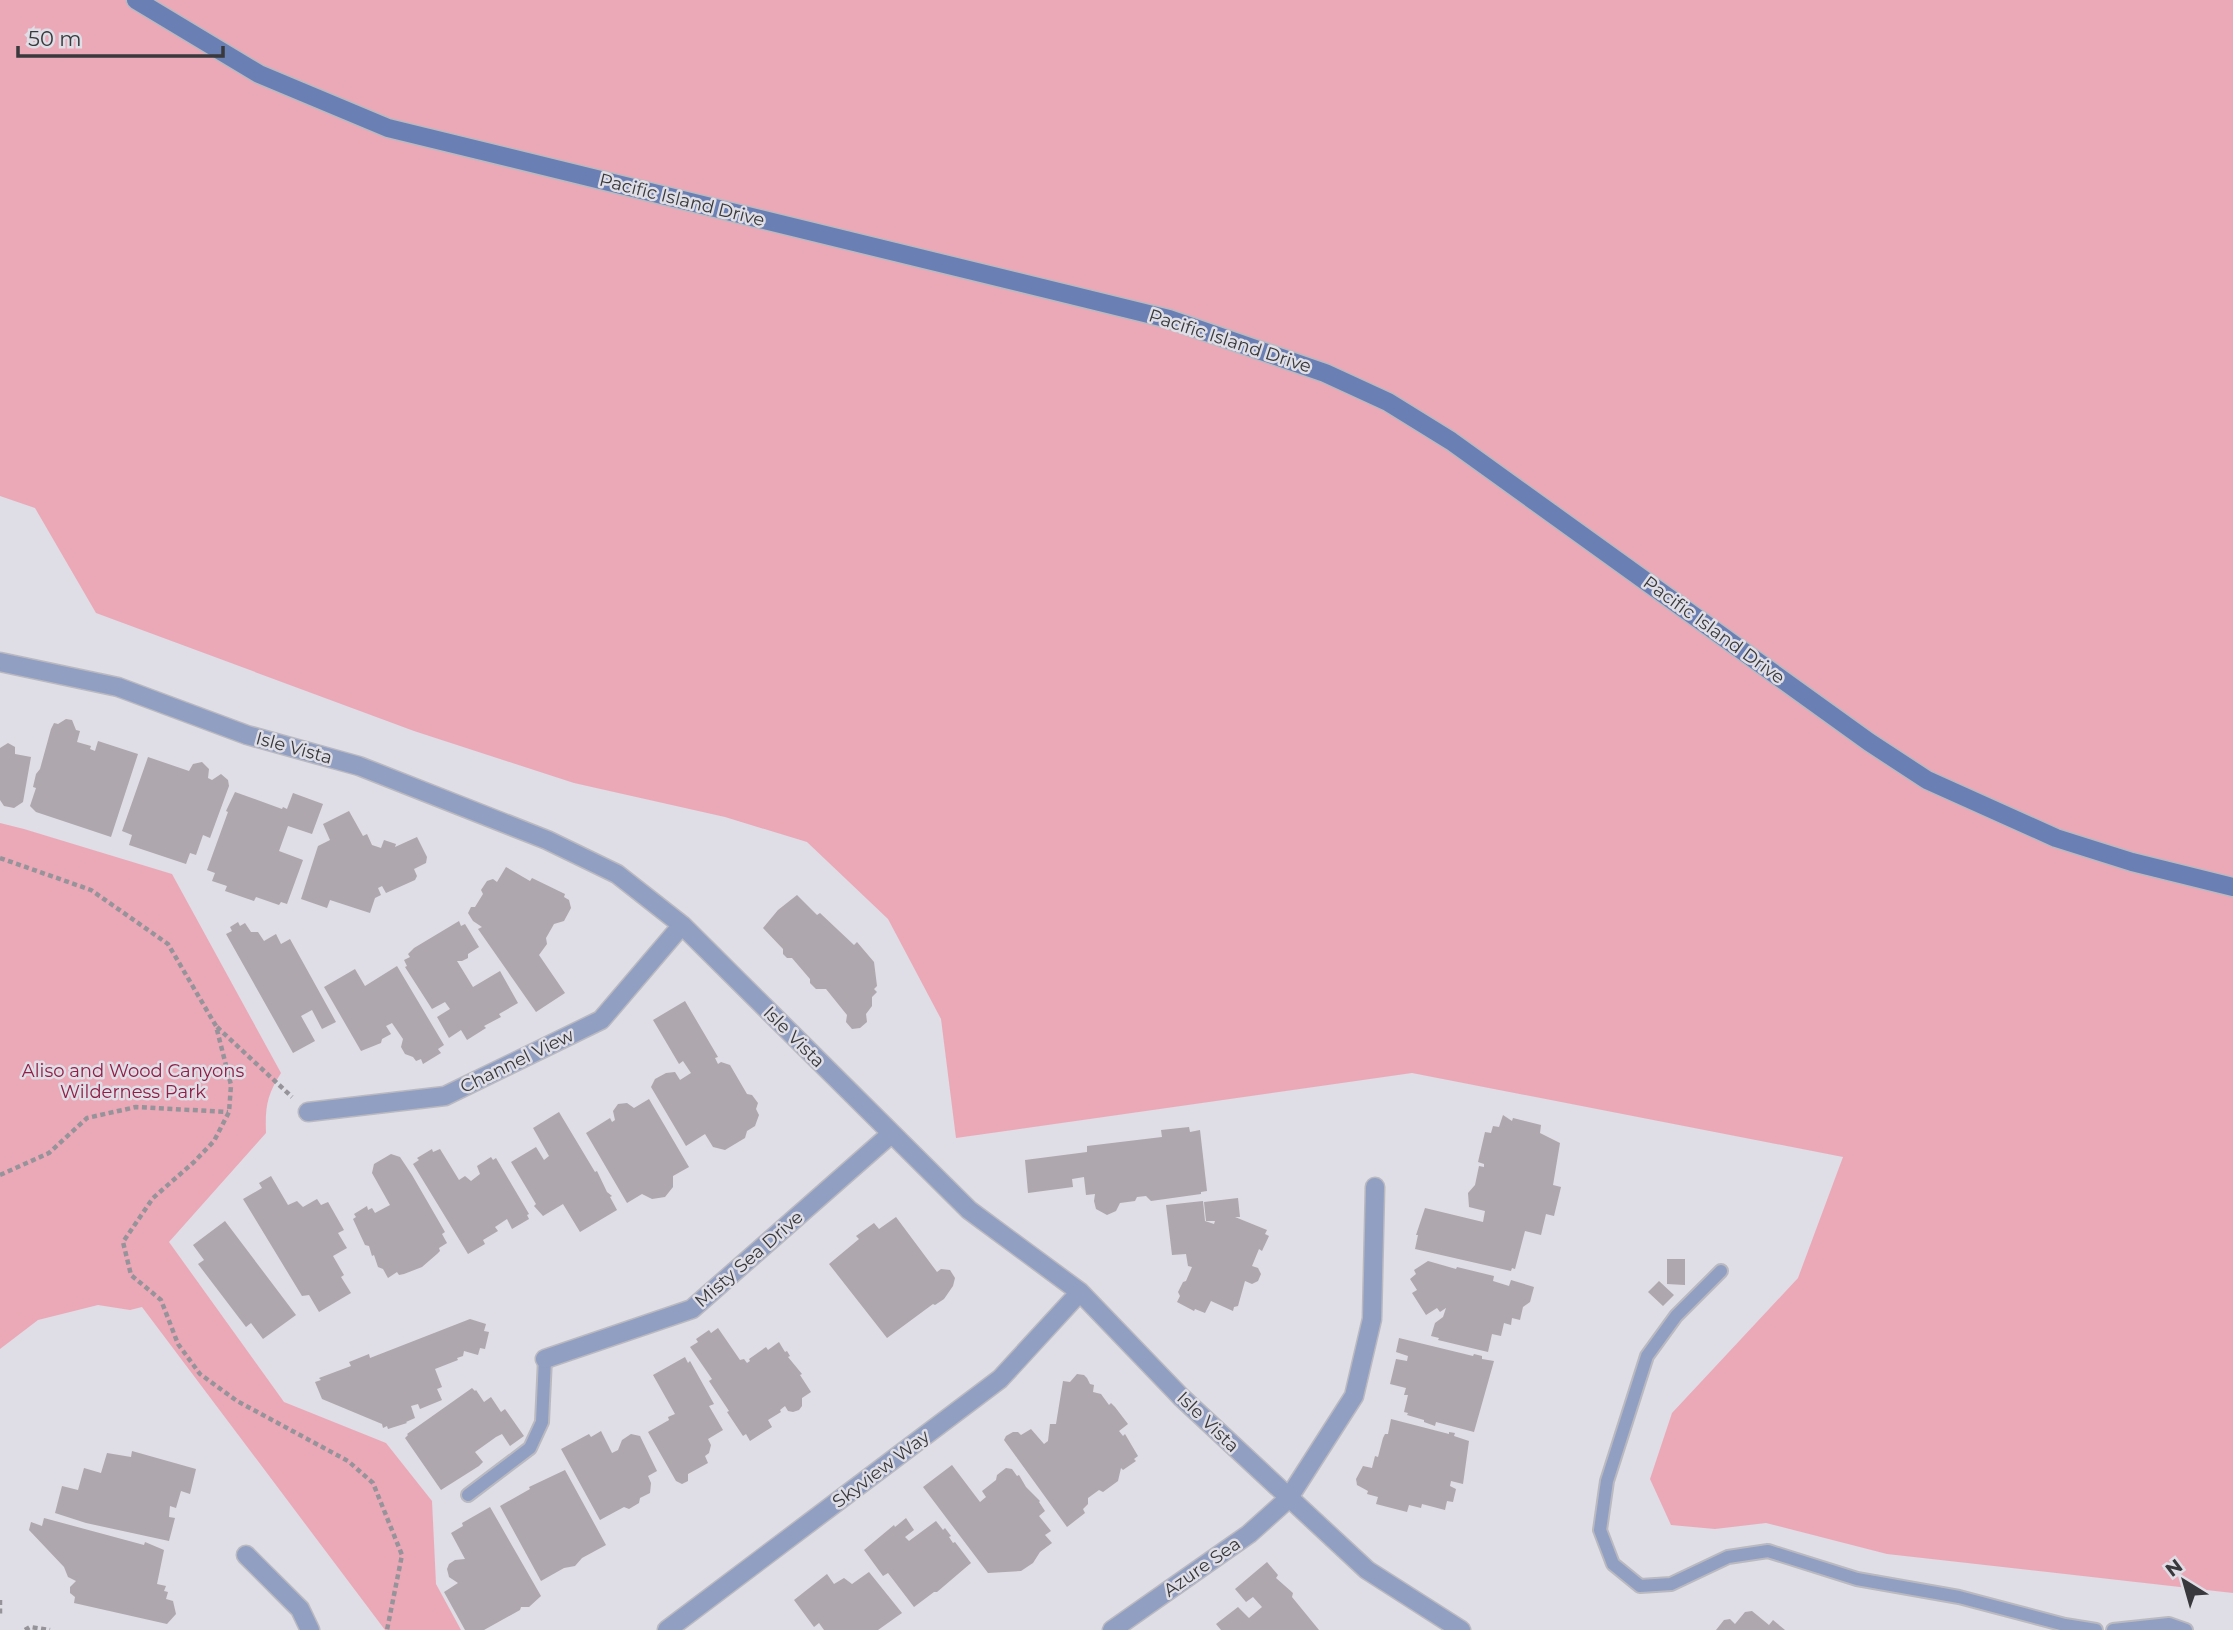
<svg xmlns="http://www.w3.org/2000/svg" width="2233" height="1630" font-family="Montserrat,sans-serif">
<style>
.green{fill:#eba9b7}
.building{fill:#aea7ad}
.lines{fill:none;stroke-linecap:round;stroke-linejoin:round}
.lane-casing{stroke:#bab9c0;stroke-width:16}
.street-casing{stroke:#bab9c0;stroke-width:21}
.secondary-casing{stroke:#bab9c0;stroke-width:21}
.path{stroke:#96949a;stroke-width:4.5;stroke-dasharray:5 3.5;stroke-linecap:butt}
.lane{stroke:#909fc2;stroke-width:12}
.street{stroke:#909fc2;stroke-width:18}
.secondary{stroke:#6a7fb3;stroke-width:18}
.labels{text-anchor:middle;stroke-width:5;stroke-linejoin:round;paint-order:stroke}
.street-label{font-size:18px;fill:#39383c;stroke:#dfdde5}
.park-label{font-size:18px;fill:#921e47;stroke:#dfdde5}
</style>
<rect width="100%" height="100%" fill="#dfdde5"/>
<path class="green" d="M0,0H2233V1593L1887,1554L1766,1523L1715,1529L1671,1525L1650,1479L1672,1413L1798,1278L1843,1157L1412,1073L956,1138L941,1019L888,919L807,842L725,817L574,783L414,731L96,613L35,508L0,496Z
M0,823L24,829L172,874L281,1073C267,1095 265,1107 266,1133L169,1242L284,1402L386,1443L432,1501L436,1584L461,1630H385L142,1307L130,1310L98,1305L38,1320L0,1349Z"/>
<path class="building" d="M66,719L72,720L76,730L80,731L77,742L91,746L90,749L95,751L98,741L138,754L111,837L36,812L30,806L36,788L33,787L36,774L40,769L51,729L54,723L58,724Z
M8,743L15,747V754L31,757L23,802L14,808L4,806L0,800V748Z
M148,757L189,771L193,764L202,762L209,769L208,778L212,780L221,774L228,780L229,786L210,838L203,835L196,855L190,853L186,864L129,845L132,835L122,831Z
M235,792L282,809L283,807L287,809L293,793L323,804L312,834L288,826L279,851L303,860L287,904L281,902L279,905L256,897L254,901L225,891L227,886L212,881L215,873L207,870L228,812L226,811Z
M349,811L363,836L367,834L372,845L381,848L384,840L396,844L395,847L417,837L427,857L426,863L414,869L417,876L415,880L386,893L382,886L378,888L381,895L375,898L370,913L330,900L327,908L301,899L318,846L330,840L323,824Z
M506,867L530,881L532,878L565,894L564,897L569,900L571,908L564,921L554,924L546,938L547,944L539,955L565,993L536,1012L478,929L482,927L473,921L468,913L471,907H475L483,894L481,890L487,881L493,879L497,882Z
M797,895L817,915L820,913L854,945L857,942L874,962L877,986L874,989L877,992L872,997V1006L866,1014L867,1022L860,1028L852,1029L846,1022L847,1015L826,989H816L810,983V979L792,958H787L783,954V949L763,928L778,910Z
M459,921L461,926L465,924L479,947L468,954V958L462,961H457L473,987L500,971L518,1003L499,1014L501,1017L484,1026L486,1028L467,1040L461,1030L449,1038L437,1017L450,1009L445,1002L432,1009L405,967L407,966L404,960L410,957L408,954L414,948Z
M238,922L240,926L245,923L251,932H258L264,941L276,934L281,944L290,939L336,1022L322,1029L312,1010L301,1016L315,1041L293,1053L226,934L232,931L230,927Z
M397,966L444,1045L438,1049L441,1053L423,1064L421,1059L416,1061L413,1057L405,1054L401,1047L403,1039L392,1023L386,1026L391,1034L382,1039L381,1043L361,1051L324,987L355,969L365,986Z
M685,1001L718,1057L715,1058L718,1064L721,1062L730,1065L747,1094L752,1095L758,1103L756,1109L759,1115L755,1126L747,1131L745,1138L725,1150L713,1147L705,1134L686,1146L651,1087L655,1079L666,1073L675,1072L680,1080L691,1073L683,1061L679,1064L653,1020Z
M649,1099L689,1167L673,1176V1187L665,1197L652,1199L642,1194L627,1203L586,1133L610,1118L612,1122L615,1120L613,1111L618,1104L627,1103L634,1108Z
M559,1112L595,1172L597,1171L607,1192L612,1196L610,1197L617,1210L580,1232L563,1204L543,1216L534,1206L536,1204L511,1162L536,1147L544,1160L549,1156L533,1128Z
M1503,1115L1512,1121L1513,1118L1541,1125L1540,1133L1560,1143L1553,1185L1561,1187L1554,1216L1546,1214L1541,1235L1525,1231L1515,1269L1512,1268L1511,1271L1415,1249L1418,1235H1416L1425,1208L1483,1222L1485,1211L1469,1207L1468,1193L1475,1185L1479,1166L1484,1167V1164L1478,1162L1485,1132L1491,1133L1493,1126L1499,1127Z
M1189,1127L1190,1132L1200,1130L1207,1191L1201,1192V1194L1151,1201L1146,1196L1137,1197L1135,1201L1120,1203L1116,1211L1107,1215L1096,1209L1094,1201L1095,1194L1086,1195L1084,1177L1072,1179L1073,1187L1028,1193L1025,1160L1087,1152V1146L1162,1137L1161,1130Z
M432,1149L433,1152L440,1149L459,1180L465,1176L471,1181L480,1174L477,1166L491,1157L493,1160L496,1158L529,1214L527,1215L529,1219L512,1229L507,1219L495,1227L498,1231L483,1240L485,1244L468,1254L413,1164L419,1160L417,1158Z
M391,1154L400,1157L412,1175L445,1232L442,1234L447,1243L439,1248L440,1251L437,1254L422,1267L404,1274L399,1275L397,1272L388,1278L383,1269L378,1267L374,1255L372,1256L369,1246L365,1245L353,1219L356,1217L354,1214L367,1206L368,1210L372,1208L375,1213L390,1205L372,1173L374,1164Z
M271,1176L288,1205L297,1201L303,1207L317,1199L321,1205L328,1202L344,1230L338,1233L347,1248L333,1256L344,1275L341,1277L351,1293L319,1312L309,1295L302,1296L243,1199L262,1188L259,1183Z
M1238,1198L1240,1217H1235L1267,1230L1265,1234L1269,1236L1262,1251L1259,1249L1252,1266L1258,1268L1261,1274L1258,1281L1252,1284L1245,1281L1238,1306L1234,1307L1233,1311L1211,1301L1205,1313L1195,1309L1194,1311L1177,1302L1180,1296L1178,1292L1183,1282L1186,1281L1192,1267L1188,1266L1186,1254L1172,1255L1166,1205L1203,1201L1205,1221L1214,1224L1215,1221H1206L1204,1202Z
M896,1217L937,1272L941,1269L950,1270L955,1278L953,1286L944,1299L935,1305L933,1304L887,1338L829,1264L859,1239L856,1236L874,1223L879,1229Z
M225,1221L296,1315L263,1339L251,1323L246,1327L198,1264L204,1260L193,1245Z
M1667,1259H1685V1285L1667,1284Z
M1428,1261L1456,1269L1457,1267L1494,1276L1493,1281L1509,1286L1511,1280L1534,1287L1530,1302L1523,1307L1520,1320L1512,1318L1511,1325L1504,1323L1501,1336L1492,1334L1488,1352L1438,1340L1439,1338L1431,1336L1435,1323L1443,1317L1446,1308L1440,1312L1437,1308L1426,1315L1412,1293L1417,1290L1410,1279L1416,1274L1414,1270Z
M1659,1281L1674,1295L1663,1306L1648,1292Z
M470,1319L486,1324L484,1331L489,1332L485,1349L480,1348L478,1355L464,1351L463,1356L457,1358L458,1360L435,1369L442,1387L437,1389L442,1400L420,1409L418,1404L411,1406L415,1418L406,1422L407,1423L388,1429L387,1426L383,1428L382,1424L322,1399L315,1382L321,1380L319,1378L351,1366L349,1362L369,1354L370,1358Z
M718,1328L740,1360L744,1359L747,1363L750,1361L749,1359L766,1347L768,1350L779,1342L785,1352L787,1351L790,1356L788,1357L802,1374L800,1375L811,1392L802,1398V1406L799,1410L793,1412L788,1411L785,1406L780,1410L781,1412L768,1420L772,1427L750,1441L746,1434L743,1436L727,1412L729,1411L709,1381L712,1379L690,1347L698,1342L696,1339L709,1330L711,1333Z
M1399,1338L1473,1356L1474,1354L1482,1356V1359L1494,1361L1474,1432L1436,1422L1435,1426L1424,1422V1420L1407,1415L1408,1413L1404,1412L1408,1395H1404L1406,1388L1390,1384L1396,1359L1407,1361L1408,1356L1396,1352Z
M685,1357L688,1363L690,1361L714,1404L709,1406L723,1430L708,1439L711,1445L709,1453L705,1456L708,1463L688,1474V1481L682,1484L676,1481L648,1432L669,1420L668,1417L675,1414L653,1375Z
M1077,1374L1084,1375L1087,1378L1090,1384L1094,1385L1093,1392L1101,1394L1109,1405L1111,1403L1115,1407L1128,1424L1119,1431L1123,1436L1125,1434L1138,1456L1134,1459L1136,1461L1123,1470L1121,1468L1118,1481L1103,1492L1099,1490L1088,1498V1504L1083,1509L1085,1513L1067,1527L1004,1440L1006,1436L1013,1432H1018L1021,1435L1031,1429L1044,1444L1048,1441L1050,1424H1056L1063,1381L1070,1382Z
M472,1388L475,1391L476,1390L484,1402L491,1397L501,1412L505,1409L524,1436L510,1446L502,1434L496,1437L475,1452L483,1462L479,1466L441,1490L405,1438L408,1435L407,1434Z
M1391,1419L1449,1434V1432L1455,1433L1454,1436L1469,1441L1463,1484L1451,1481L1450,1486L1456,1489L1453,1502L1447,1501L1445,1510L1422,1504L1421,1508L1409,1505L1407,1512L1376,1504L1378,1497L1367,1494L1368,1491L1357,1485L1356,1479L1363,1466L1372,1468L1375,1456L1378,1457L1383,1438L1385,1434H1388Z
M601,1431L612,1453L618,1450L622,1440L631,1434L640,1436L657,1471L648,1476L651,1483L650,1493L640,1498L639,1503L629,1509L624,1507L600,1520L561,1449L589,1434L591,1437Z
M132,1451L196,1469L190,1494L181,1491L176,1508L170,1506L169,1517L175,1518L169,1541L86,1523L55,1513L62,1486L78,1490L84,1468L101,1473L107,1453L131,1457Z
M952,1465L980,1502L986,1497L982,1491L996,1480L997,1475L1006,1468L1012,1469L1017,1476L1019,1475L1026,1487L1040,1501L1039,1502L1045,1511L1039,1516L1051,1531L1045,1535L1052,1543L1040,1552L1033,1563L1021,1571L988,1573L923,1487Z
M565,1470L606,1545L582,1558L575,1566L564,1568L541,1581L500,1506L530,1489L529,1487Z
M490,1507L541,1596L529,1607H521L520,1610L484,1630H465L444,1592L458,1583L449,1577L447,1569L449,1564L455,1560L465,1559L451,1533L463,1526L462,1523Z
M44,1518L144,1545L145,1542L164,1550L157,1584L166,1586L164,1591L168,1592L166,1599L173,1601L176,1614L167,1624L74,1603L75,1597L70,1593V1587L76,1581L68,1577L64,1567L29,1530L31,1522L42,1526Z
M906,1518L914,1530L905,1537L909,1541L936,1521L943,1530L945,1528L951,1536L949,1537L953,1543L955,1542L971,1563L937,1592H934L914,1607L888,1573L883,1576L864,1550L894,1525L895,1527Z
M1267,1562L1278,1575L1276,1578L1293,1593L1292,1597L1319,1630H1221L1216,1624L1238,1607L1249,1618L1262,1607L1253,1597L1246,1602L1235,1589Z
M869,1572L902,1613L878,1630H824L819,1623L814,1627L794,1600L827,1574L834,1584L844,1578L852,1584Z
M1752,1611L1769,1625L1773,1620L1785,1630H1716L1724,1620L1730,1619L1735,1624L1745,1612Z"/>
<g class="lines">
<g class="lane-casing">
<path id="lane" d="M1721,1271L1676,1316L1647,1356L1607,1481L1600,1530L1613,1564L1640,1586L1671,1584L1728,1557L1768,1551L1857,1579L1959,1597L2065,1625L2096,1630
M468,1495L530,1448L542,1422L545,1359
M2113,1630L2169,1624L2186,1630"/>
</g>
<g class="street-casing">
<path id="street" d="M0,662L118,687L247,735L359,766L547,840L617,874L682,925L969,1210L1080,1292L1181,1397L1367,1570L1461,1630
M308,1112L445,1096L601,1020L682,925
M545,1359L692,1309L891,1134
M246,1555L300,1609L310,1630
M667,1630L1000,1379L1080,1292
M1112,1630L1249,1534L1288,1499L1354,1396L1372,1319L1375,1187"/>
</g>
<g class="secondary-casing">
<path id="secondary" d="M136,0L259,74L388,128L1169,319L1325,373L1388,402L1451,441L1869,742L1927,780L2056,838L2132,862L2233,887"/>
</g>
<path class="path" d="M0,858L91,890L168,944L216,1026L231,1085L229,1112L214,1141L194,1162L153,1198L123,1242L131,1275L161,1300L178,1344L200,1374L237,1401L348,1461L373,1483L402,1555L387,1630
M217,1027L292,1097
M0,1175L49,1153L87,1118L136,1107L228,1112
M0,1600V1616
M25,1630L30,1627L50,1630"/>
<use href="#lane" class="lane"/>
<use href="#street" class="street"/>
<use href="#secondary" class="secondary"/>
</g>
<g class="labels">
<g class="street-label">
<text transform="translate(682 200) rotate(14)" y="6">Pacific Island Drive</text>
<text transform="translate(1230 341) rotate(18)" y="6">Pacific Island Drive</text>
<text transform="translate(1714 630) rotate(36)" y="6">Pacific Island Drive</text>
<text transform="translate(294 748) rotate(15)" y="6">Isle Vista</text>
<text transform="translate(794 1037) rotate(45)" y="6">Isle Vista</text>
<text transform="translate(517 1061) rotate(-26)" y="6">Channel View</text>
<text transform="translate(749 1259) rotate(-41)" y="6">Misty Sea Drive</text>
<text transform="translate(1208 1422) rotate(44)" y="6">Isle Vista</text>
<text transform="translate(881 1469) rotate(-37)" y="6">Skyview Way</text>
<text transform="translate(1202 1567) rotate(-35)" y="6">Azure Sea</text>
</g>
<g class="park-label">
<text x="133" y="1077">Aliso and Wood Canyons<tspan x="133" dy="21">Wilderness Park</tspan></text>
</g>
</g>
<g transform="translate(2184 1581) rotate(323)" stroke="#dfdde5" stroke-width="5" paint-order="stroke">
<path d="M0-5L12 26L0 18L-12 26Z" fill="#39383c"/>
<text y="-10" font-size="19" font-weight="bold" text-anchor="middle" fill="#39383c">N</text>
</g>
<path d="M18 46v10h205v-10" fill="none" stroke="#39383c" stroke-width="3.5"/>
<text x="28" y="46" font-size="21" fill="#39383c" stroke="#dfdde5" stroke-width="5" paint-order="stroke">50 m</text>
</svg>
